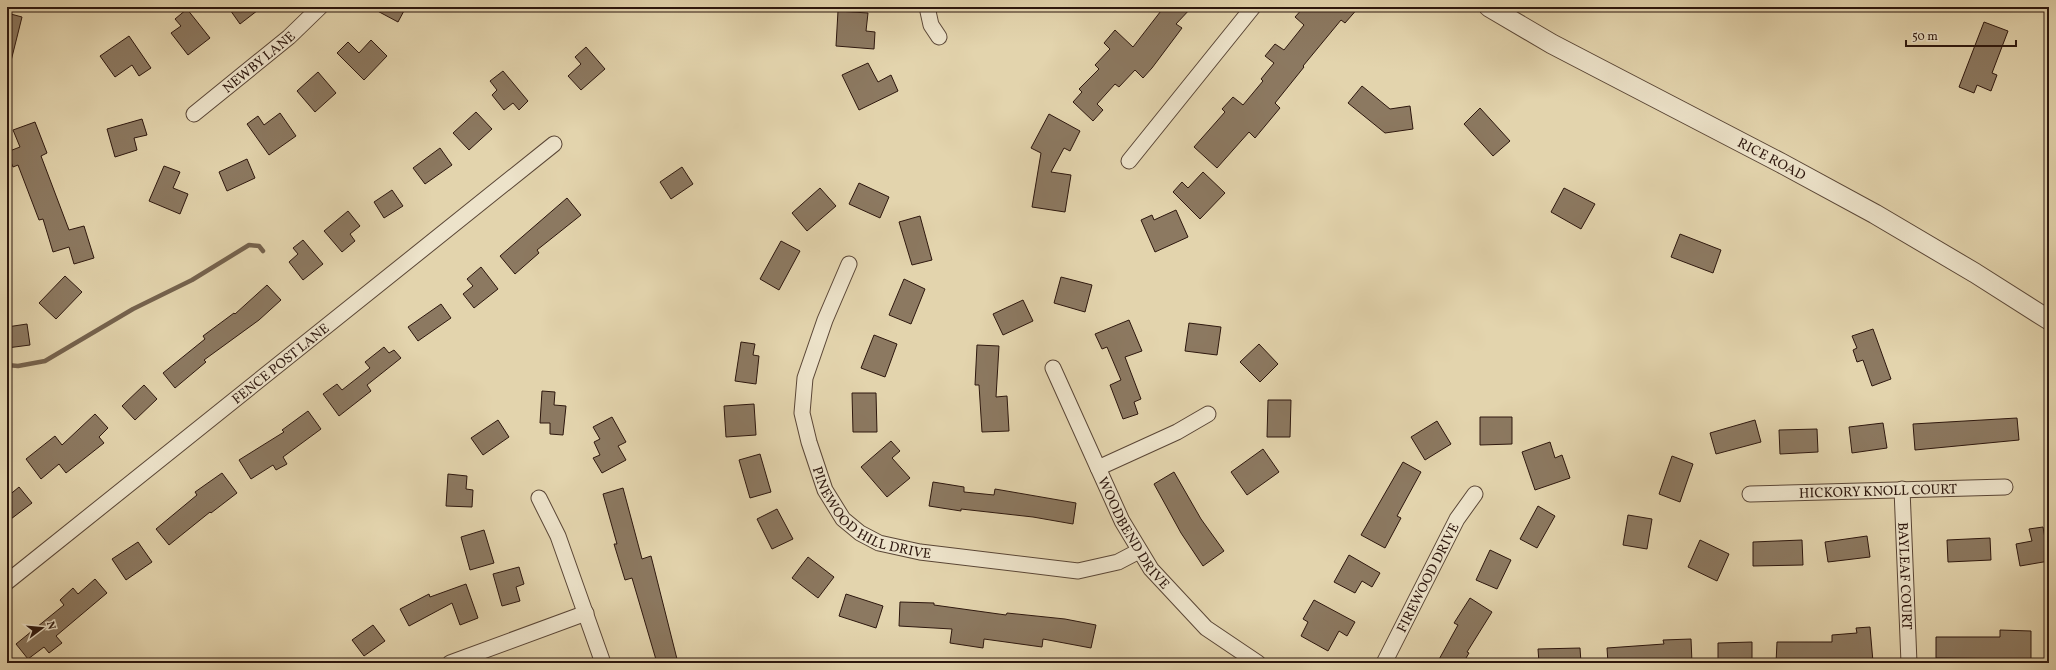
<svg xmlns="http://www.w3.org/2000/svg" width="2056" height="670" font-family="Vollkorn,serif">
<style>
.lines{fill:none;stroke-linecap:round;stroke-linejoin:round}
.stream{stroke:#75624d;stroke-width:4.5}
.building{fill:#8c7961;stroke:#2d170e}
.minor-casing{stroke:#5a4636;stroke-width:17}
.tertiary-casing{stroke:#5a4636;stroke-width:21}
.minor{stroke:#ede3ca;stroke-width:15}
.tertiary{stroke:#ede3ca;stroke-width:19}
.labels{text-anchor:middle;stroke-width:3.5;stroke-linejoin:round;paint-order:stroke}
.street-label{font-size:14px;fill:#2d170e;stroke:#ede3ca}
</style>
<rect width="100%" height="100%" fill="#e3d4ad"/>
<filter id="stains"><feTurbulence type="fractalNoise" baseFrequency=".005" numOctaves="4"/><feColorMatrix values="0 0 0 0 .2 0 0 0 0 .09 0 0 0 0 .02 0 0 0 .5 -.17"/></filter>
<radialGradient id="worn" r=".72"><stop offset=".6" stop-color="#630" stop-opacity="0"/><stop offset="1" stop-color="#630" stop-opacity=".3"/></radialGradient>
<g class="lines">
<path class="stream" d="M7,365L18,366L45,361L133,309L192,280L249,245L259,246L263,251"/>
</g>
<path class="building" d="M228,7H262L240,24Z
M370,7H406L398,22Z
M1164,7H1192L1176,24L1182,28L1152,68L1143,78L1135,70L1119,87L1115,84L1097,104L1103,110L1093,121L1073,102L1082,92L1079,89L1099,69L1095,65L1110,49L1104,43L1115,30L1133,47Z
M1304,7H1359L1345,23L1341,20L1303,66L1304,67L1275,103L1280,108L1255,138L1249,132L1217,168L1194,147L1225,112L1222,109L1233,97L1243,105L1263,81L1261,79L1274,63L1265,56L1275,44L1284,50L1304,25L1295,17Z
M187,9L210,38L188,55L171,33L181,26L175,19Z
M838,11L868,13L866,31L875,32L874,49L836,46Z
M7,13L22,17L11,61L7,60Z
M1984,22L2008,31L1992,73L1997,75L1991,91L1977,85L1974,93L1959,87Z
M129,36L151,68L139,76L132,65L115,77L100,56Z
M371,40L387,56L364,80L337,53L348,42L359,53Z
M586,47L605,69L581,90L568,76L581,64L575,57Z
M868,63L878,82L891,75L898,91L859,110L842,75Z
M503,71L528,101L519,110L513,103L504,110L492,95L497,90L490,81Z
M318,72L336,93L315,112L297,91Z
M1362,86L1390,109L1410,106L1413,129L1385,133L1348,103Z
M1480,108L1510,141L1493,156L1464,124Z
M476,112L492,129L469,150L453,133Z
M280,113L296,136L269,155L247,124L258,116L264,125Z
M1049,114L1080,131L1070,151L1064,148L1051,172L1071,175L1065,212L1032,207L1041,153L1031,148Z
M142,119L147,135L134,138L137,150L115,157L107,129Z
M35,122L47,153L41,156L69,230L84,226L94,258L74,264L69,247L53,252L43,219L39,220L18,165L13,167L7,152L20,147L13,130Z
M440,148L452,165L425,184L413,168Z
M247,159L255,178L227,191L219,172Z
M164,166L180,172L173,188L188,194L180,214L149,201Z
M682,167L693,184L671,199L660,182Z
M1203,172L1225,193L1200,219L1173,192L1182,182L1188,188Z
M859,183L889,197L880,218L849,204Z
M820,188L836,206L807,231L792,213Z
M1564,188L1595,204L1581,229L1551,212Z
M392,190L403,206L384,218L374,202Z
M567,198L581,215L537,250L539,253L515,274L500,256Z
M1176,210L1188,237L1155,252L1141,220L1152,215L1154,220Z
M348,211L360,226L350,234L355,241L342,252L324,231Z
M920,216L932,260L912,265L899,222Z
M1680,234L1721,250L1713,273L1671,257Z
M303,240L323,264L303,280L289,262L298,254L293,248Z
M781,241L800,251L779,290L760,279Z
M481,267L498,289L474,308L463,294L473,286L467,279Z
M65,276L82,292L56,319L39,303Z
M1061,277L1092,285L1085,312L1054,303Z
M904,279L925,289L911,324L889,315Z
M267,285L281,300L259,320L204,360L206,362L175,388L163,373L205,339L203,336L234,313L235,314Z
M1023,300L1033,321L1003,335L993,314Z
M441,304L451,318L418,341L408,327Z
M1129,320L1142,351L1125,357L1141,399L1134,402L1138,414L1123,419L1110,385L1121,380L1107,347L1102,349L1095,334Z
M1189,323L1221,327L1217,355L1185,351Z
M27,324L30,345L7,348V327Z
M1873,329L1891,379L1872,386L1863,360L1857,362L1853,350L1857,348L1852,336Z
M874,335L897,344L885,377L861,368Z
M741,342L755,344L753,355L759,356L756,384L735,381Z
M1259,344L1278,364L1260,382L1240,362Z
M977,345L999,346L996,397L1007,396L1009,431L982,432L979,385H975Z
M384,347L389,353L394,350L401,358L367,385L371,391L339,416L323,394L337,384L342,390L370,368L365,362Z
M144,385L157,399L135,420L122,406Z
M542,391L555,392L554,405L566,406L563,435L550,434V423H540Z
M852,393H876L877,432H853Z
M1268,400H1291L1290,437H1267Z
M754,404L756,435L726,437L724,406Z
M308,411L321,429L283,457L287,464L276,470L273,465L251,479L239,460L284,432L282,430Z
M95,414L108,428L99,437L104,443L66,473L59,464L41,479L26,459L55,436L62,445Z
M612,417L626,442L618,446L626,460L602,473L593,458L600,455L594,442L600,439L593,427Z
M1480,417H1512V444L1480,445Z
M2017,418L2019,440L1915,450L1913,424Z
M498,420L509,437L483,455L471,438Z
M1755,420L1761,442L1716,454L1710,433Z
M1437,421L1451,444L1425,460L1411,437Z
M1883,423L1887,448L1852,453L1849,427Z
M1817,429L1818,452L1780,454L1779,430Z
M891,441L900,451L892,458L910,478L887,497L861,467Z
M1550,442L1555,458L1562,455L1570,478L1535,490L1522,452Z
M1263,449L1279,472L1247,495L1231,472Z
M760,454L771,492L750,498L739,460Z
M1672,456L1693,464L1680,502L1659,494Z
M1403,462L1421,472L1397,516L1401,518L1385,548L1361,535Z
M1174,472L1201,519L1224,551L1203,566L1181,533L1154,484Z
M222,473L237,493L211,513L210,512L169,545L156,529L197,495L195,492Z
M448,474L467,476L466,489L473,490L472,507L446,506Z
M933,482L964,487V492L994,495L995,489L1076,503L1073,524L1033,517L961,509V511L929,506Z
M19,487L32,503L7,522V497Z
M623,488L642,559L651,556L678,663H657L632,578L625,580L614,544H617L603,494Z
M1538,506L1555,516L1537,548L1520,539Z
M777,509L793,539L772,549L757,519Z
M1628,515L1652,519L1647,549L1623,545Z
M2043,527L2049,561L2020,566L2016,544L2032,541L2029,529Z
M484,530L494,563L470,570L461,537Z
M1867,536L1870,557L1828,562L1825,542Z
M1990,538L1991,560L1948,562L1947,540Z
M1700,540L1729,554L1717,581L1688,567Z
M1802,540L1803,565L1753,566V542Z
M138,542L152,562L126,580L112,559Z
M1490,550L1511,560L1497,589L1476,580Z
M1349,555L1380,573L1372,587L1362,581L1355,593L1334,582Z
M808,557L834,577L818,598L792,578Z
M519,567L524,584L516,587L520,601L502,606L493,574Z
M95,579L107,593L56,636L62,643L49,653L44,647L28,659L16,644L64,605L60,600L73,588L78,594Z
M466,584L478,618L460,625L452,603L409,626L400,609L429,594L430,597Z
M846,594L883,606L876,628L839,616Z
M1470,598L1492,612L1467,652L1469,653L1463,663H1437L1458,625L1454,623Z
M1314,600L1355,622L1347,636L1339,631L1328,651L1301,636L1308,622L1303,619Z
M900,602L934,603V605L1006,615L1007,613L1065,619L1096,625L1091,648L1043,639L1042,647L984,639L983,648L950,643L952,629L899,626Z
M373,625L385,641L364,656L352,640Z
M1870,627L1873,662L1776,663L1777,642H1832V635L1857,633L1856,628Z
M2000,630L2031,631V659L1936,658V637H2000Z
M1691,639L1692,663H1608L1607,648L1664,644L1663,640Z
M1752,642V663H1718V643Z
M1580,648L1581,663H1539L1538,649Z"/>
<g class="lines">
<g class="minor-casing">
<g id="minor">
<path d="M927,7L931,25L939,37"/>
<path id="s1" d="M194,114L289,37L320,7"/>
<path d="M1129,161L1253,7"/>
<path id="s2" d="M849,264L825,320L805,378L802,413L809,442L825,490L843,519L860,533L879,543L920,552L1078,571L1118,562L1139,551"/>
<path id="s3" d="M1053,368L1122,521L1151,569L1206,628L1258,663"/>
<path d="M1098,468L1177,432L1208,414"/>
<path id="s4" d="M1902,489L1909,663"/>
<path id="s5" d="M1750,494L2005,487"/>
<path d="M539,498L558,536L603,663"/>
<path id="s6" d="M7,582L554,144"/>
<path d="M450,663L586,613"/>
<path id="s7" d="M1384,663L1457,519L1475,494"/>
</g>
</g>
<g class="tertiary-casing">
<g id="tertiary">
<path id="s8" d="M1489,7L1552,44L1781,163L1875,214L1975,273L2049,320"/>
</g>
</g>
<use href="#minor" class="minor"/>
<use href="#tertiary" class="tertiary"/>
</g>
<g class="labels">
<g class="street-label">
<text dy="5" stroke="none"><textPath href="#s1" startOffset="83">NEWBY LANE</textPath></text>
<text dy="5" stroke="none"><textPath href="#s8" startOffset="321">RICE ROAD</textPath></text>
<text dy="5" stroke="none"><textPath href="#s6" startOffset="350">FENCE POST LANE</textPath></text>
<text dy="5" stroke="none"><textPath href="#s5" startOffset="128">HICKORY KNOLL COURT</textPath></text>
<text dy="5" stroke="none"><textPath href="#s2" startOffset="291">PINEWOOD HILL DRIVE</textPath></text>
<text dy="5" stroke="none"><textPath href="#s3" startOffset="184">WOODBEND DRIVE</textPath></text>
<text dy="5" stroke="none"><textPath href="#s4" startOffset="87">BAYLEAF COURT</textPath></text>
<text dy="5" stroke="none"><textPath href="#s7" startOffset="96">FIREWOOD DRIVE</textPath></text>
</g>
</g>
<rect width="2056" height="670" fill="none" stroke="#e3d4ad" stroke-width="24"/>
<rect x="8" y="8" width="2040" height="654" fill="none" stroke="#2d170e" stroke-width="2"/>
<rect x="12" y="12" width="2032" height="646" fill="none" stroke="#2d170e"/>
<g transform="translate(42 628) rotate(74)" stroke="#ede3ca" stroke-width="3" paint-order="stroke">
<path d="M0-3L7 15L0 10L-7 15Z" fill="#2d170e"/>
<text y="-6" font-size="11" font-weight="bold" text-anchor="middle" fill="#2d170e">N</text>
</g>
<path d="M1906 40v6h110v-6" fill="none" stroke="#2d170e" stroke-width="2"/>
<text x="1912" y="40" font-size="12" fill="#2d170e" stroke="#ede3ca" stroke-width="3" paint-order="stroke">50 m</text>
<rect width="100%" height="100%" filter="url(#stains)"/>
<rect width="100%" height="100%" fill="url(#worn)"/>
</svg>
